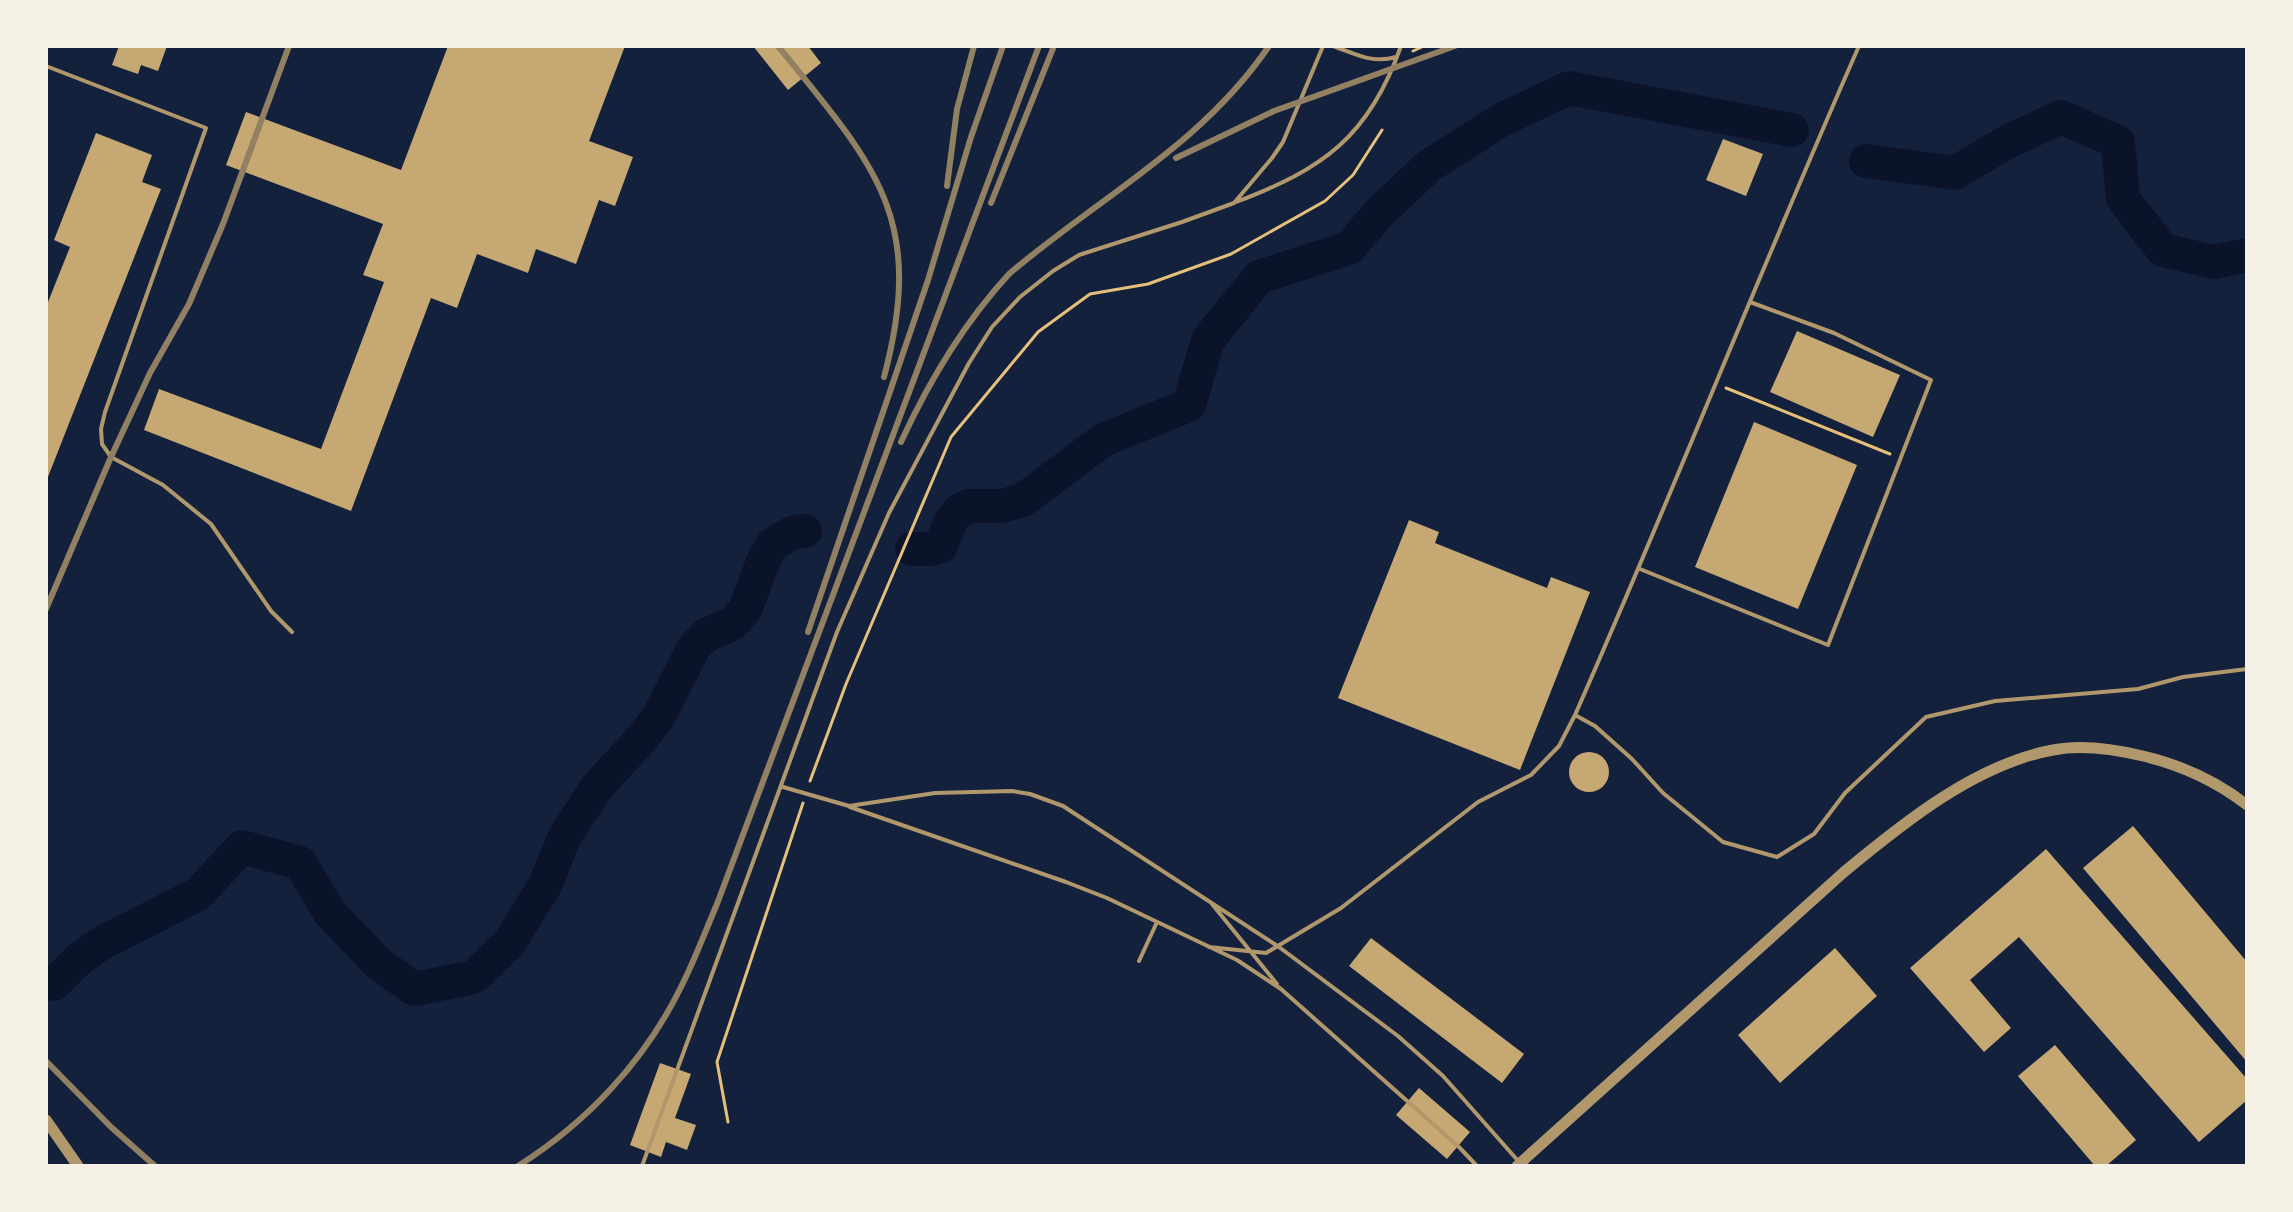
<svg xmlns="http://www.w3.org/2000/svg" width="2293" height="1212" font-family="'PT Sans',sans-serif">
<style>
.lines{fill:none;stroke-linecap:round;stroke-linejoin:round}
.river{stroke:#0b132b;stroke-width:34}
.building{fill:#c6a872}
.path{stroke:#e5c07b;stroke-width:3}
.service{stroke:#b1986c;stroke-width:4}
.tertiary{stroke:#b1986c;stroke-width:11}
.rail{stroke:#918062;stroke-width:6}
</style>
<rect width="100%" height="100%" fill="#14213d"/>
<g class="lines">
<path class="river" d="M1866,161L1955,173L2007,142L2061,117L2118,142L2123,199L2163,250L2214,262L2247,255
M912,549H930L941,546L950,522L959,511L969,506H1002L1023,500L1103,440L1189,405L1208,340L1259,277L1349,248L1380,212L1429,166L1503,119L1569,88L1792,130
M54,984L79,959L102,943L198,894L242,847L300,863L330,913L378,963L414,989L474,977L510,942L545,885L565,836L597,787L643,737L659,716L694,647L706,635L732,624L745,610L764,559L773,544L792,533L805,531"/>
</g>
<path class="building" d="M119,46H167L158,71L141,65L138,74L112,65Z
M448,46H625L589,141L633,157L615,206L599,200L576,264L536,249L528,273L477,254L457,308L431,298L351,511L144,430L159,389L321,449L384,282L363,275L383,224L226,165L246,112L401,170Z
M753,46H808L821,63L788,90Z
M96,133L152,155L142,182L161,189L46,482V307L70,247L54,240Z
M1723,139L1763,154L1746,196L1706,180Z
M1797,331L1900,375L1873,437L1770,392Z
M1754,422L1857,465L1798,609L1695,567Z
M1409,520L1439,532L1435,543L1547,588L1551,577L1590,592L1520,770L1338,698Z
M1569 772a20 20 0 1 1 40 0a20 20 0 1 1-40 0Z
M2133,826L2247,962V1062L2083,868Z
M2046,849L2247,1079V1100L2199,1142L2019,937L1970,980L2011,1028L1984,1052L1910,968Z
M1371,938L1524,1054L1502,1083L1349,966Z
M1835,948L1877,996L1780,1083L1738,1035Z
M2055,1045L2136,1140L2106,1166H2095L2018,1076Z
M660,1063L691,1074L675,1118L696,1125L687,1150L666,1142L661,1157L630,1145Z
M1419,1088L1470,1132L1447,1159L1396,1115Z"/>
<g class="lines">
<path class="path" d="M1413,51L1424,46
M1726,388L1890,454
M810,781L846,684L951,437L1038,332L1090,294L1148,284L1231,254L1325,201L1353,175L1382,130
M728,1122L717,1062L803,803"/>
<path class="service" d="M1333,46C1356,54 1372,64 1396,57
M46,66L206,128L105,412L101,429L102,444L111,457L163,485L211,524L271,611L292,632
M1236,202C1323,169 1369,137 1401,46
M1640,569L1828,645L1931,380L1834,333L1750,302
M1575,715C1673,493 1761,268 1859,46
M783,787L849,806L935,793L1012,791L1030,794L1063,806L1279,947L1398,1036L1443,1076L1520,1163
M850,807L1066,882L1107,898L1237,960L1281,989L1459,1147L1477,1166
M1212,904L1277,984
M1209,947L1266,953L1341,908L1478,802L1531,775L1559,746L1575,715L1595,726L1632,759L1663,793L1723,842L1777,857L1814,834L1845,793L1926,717L1995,701L2138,689L2183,677L2247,669
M1139,961L1157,922
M642,1166L837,632L889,513L969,363L992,327L1020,297L1053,271L1079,255L1182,222L1234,203L1272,158L1283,142L1323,46"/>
<path class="tertiary" d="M46,1120L78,1166
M1517,1166L1844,872C1903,823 1976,764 2053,750C2082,744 2114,749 2143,756C2181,765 2216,781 2247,805"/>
<path class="rail" d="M778,46C874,165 927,216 884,377
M1176,158L1274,111L1455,46
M947,186L957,109L974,46
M991,203L1054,46
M901,442C929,381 963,324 1009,274C1099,197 1201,146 1269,46
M46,609L111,457L150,373L189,304L223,224L289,46
M808,632L928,280L971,137L1003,46
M46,1061L111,1127L155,1166
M518,1166C586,1123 644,1062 680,989C694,962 705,932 717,904L1039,46"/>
</g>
<rect width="2293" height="1212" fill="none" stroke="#f6f1e7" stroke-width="96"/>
</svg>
